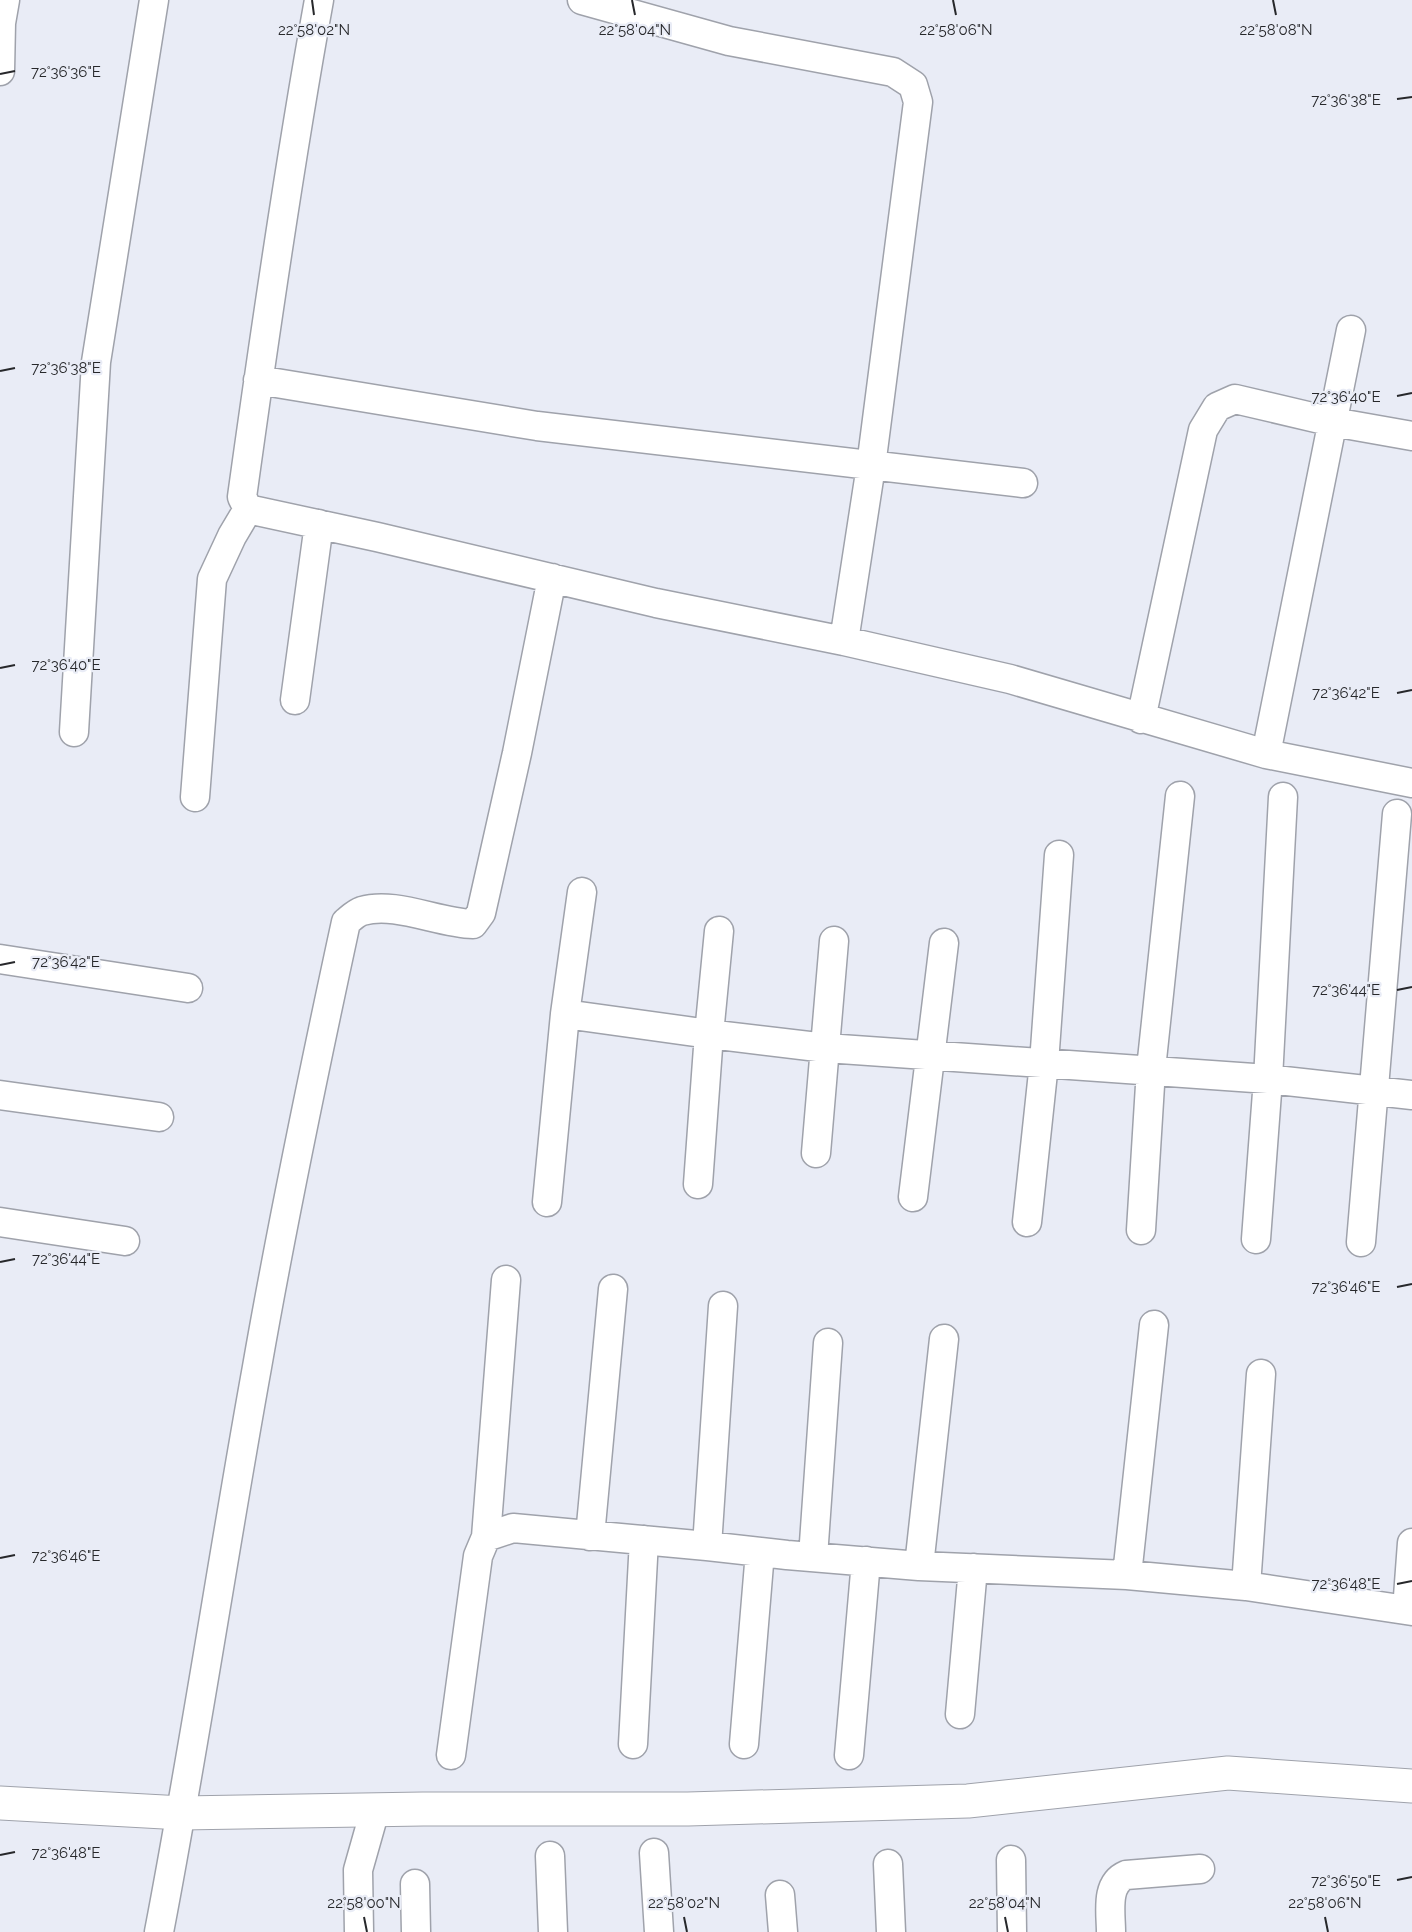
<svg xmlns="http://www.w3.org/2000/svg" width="1412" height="1932" font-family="Raleway,sans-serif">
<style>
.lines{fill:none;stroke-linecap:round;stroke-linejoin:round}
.minor-casing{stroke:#9fa2ab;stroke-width:31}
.tertiary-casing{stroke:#9fa2ab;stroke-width:35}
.minor{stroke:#fff;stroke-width:28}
.tertiary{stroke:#fff;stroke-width:33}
.ticks{fill:none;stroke:#27282b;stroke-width:2}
.ticks-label{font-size:15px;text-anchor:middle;fill:#27282b;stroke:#e9ecf6;stroke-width:4.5;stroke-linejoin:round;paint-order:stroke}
</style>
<rect width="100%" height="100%" fill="#e9ecf6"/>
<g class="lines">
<g class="minor-casing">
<path id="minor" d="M319,0C289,165 265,331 242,497L248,509L377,537L656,603L844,641L1010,679L1266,754L1412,783
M582,0L729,41L893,72L913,85L918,102L871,466L844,641
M0,71L1,23L5,0
M258,380L537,426L1023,483
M295,700L319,524
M1141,719L1203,430L1217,407L1235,399L1333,422L1412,436
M74,732L96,362L154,0
M1266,754L1351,330
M195,797L212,579L232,536L248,509
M0,959L188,988
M565,1014L709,1034L826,1048L1268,1079L1412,1095
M0,1095L159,1117
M816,1153L834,941
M698,1184L709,1034L719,931
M913,1197L944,943
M547,1202L565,1014L582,892
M0,1222L125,1241
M1027,1222L1044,1063L1059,855
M1141,1230L1151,1069L1180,796
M1256,1239L1268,1079L1283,797
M1361,1242L1397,814
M590,1536L613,1289
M486,1537L506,1280
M707,1546L723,1306
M813,1557L828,1343
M919,1566L944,1339
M1127,1575L1154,1325
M1246,1586L1261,1374
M1407,1610L1412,1543
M960,1714L973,1568
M633,1744L644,1540
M744,1744L760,1552
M451,1755L478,1556L486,1537L513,1528L707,1546L787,1555L919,1566L1127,1575L1246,1586L1412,1611
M849,1755L866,1561
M654,1853L659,1932
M550,1856L553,1932
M1011,1860L1012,1932
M888,1864L891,1932
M415,1884L416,1932
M780,1895L783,1932
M159,1932C195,1744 223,1555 257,1367C283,1218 314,1070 346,922C351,918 356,913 362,911C395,901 438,923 473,924L481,913L517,753L552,578
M359,1932L358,1870L375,1810
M1111,1932C1111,1913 1105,1884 1126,1875L1200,1869"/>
</g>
<g class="tertiary-casing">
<path id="tertiary" d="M0,1803L182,1813L423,1809H688L968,1801L1228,1773L1412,1786"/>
</g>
<use href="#minor" class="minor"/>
<use href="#tertiary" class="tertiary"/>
</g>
<path class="ticks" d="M312,0L314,15M632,0L635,15M953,0L956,15M1273,0L1276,15M0,74L15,71M1397,99L1412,97M0,371L15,368M1397,396L1412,393M0,668L15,665M1397,693L1412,690M0,965L15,962M1397,990L1412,987M0,1262L15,1259M1397,1287L1412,1284M0,1558L15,1555M1397,1584L1412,1581M0,1855L15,1852M1397,1880L1412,1877M364,1917L367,1932M684,1917L687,1932M1005,1917L1008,1932M1325,1917L1328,1932"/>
<g class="ticks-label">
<text x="314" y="35">22°58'02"N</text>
<text x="635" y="35">22°58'04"N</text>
<text x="956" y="35">22°58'06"N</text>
<text x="1276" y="35">22°58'08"N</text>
<text x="66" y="77">72°36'36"E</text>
<text x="1346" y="105">72°36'38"E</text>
<text x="66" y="373">72°36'38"E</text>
<text x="1346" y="402">72°36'40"E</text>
<text x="66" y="670">72°36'40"E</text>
<text x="1346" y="698">72°36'42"E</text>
<text x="66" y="967">72°36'42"E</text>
<text x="1346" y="995">72°36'44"E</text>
<text x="66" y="1264">72°36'44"E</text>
<text x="1346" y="1292">72°36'46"E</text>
<text x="66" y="1561">72°36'46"E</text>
<text x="1346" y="1589">72°36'48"E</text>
<text x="66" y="1858">72°36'48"E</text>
<text x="1346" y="1886">72°36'50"E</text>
<text x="364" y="1908">22°58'00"N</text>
<text x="684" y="1908">22°58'02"N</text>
<text x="1005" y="1908">22°58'04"N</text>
<text x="1325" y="1908">22°58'06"N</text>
</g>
</svg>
